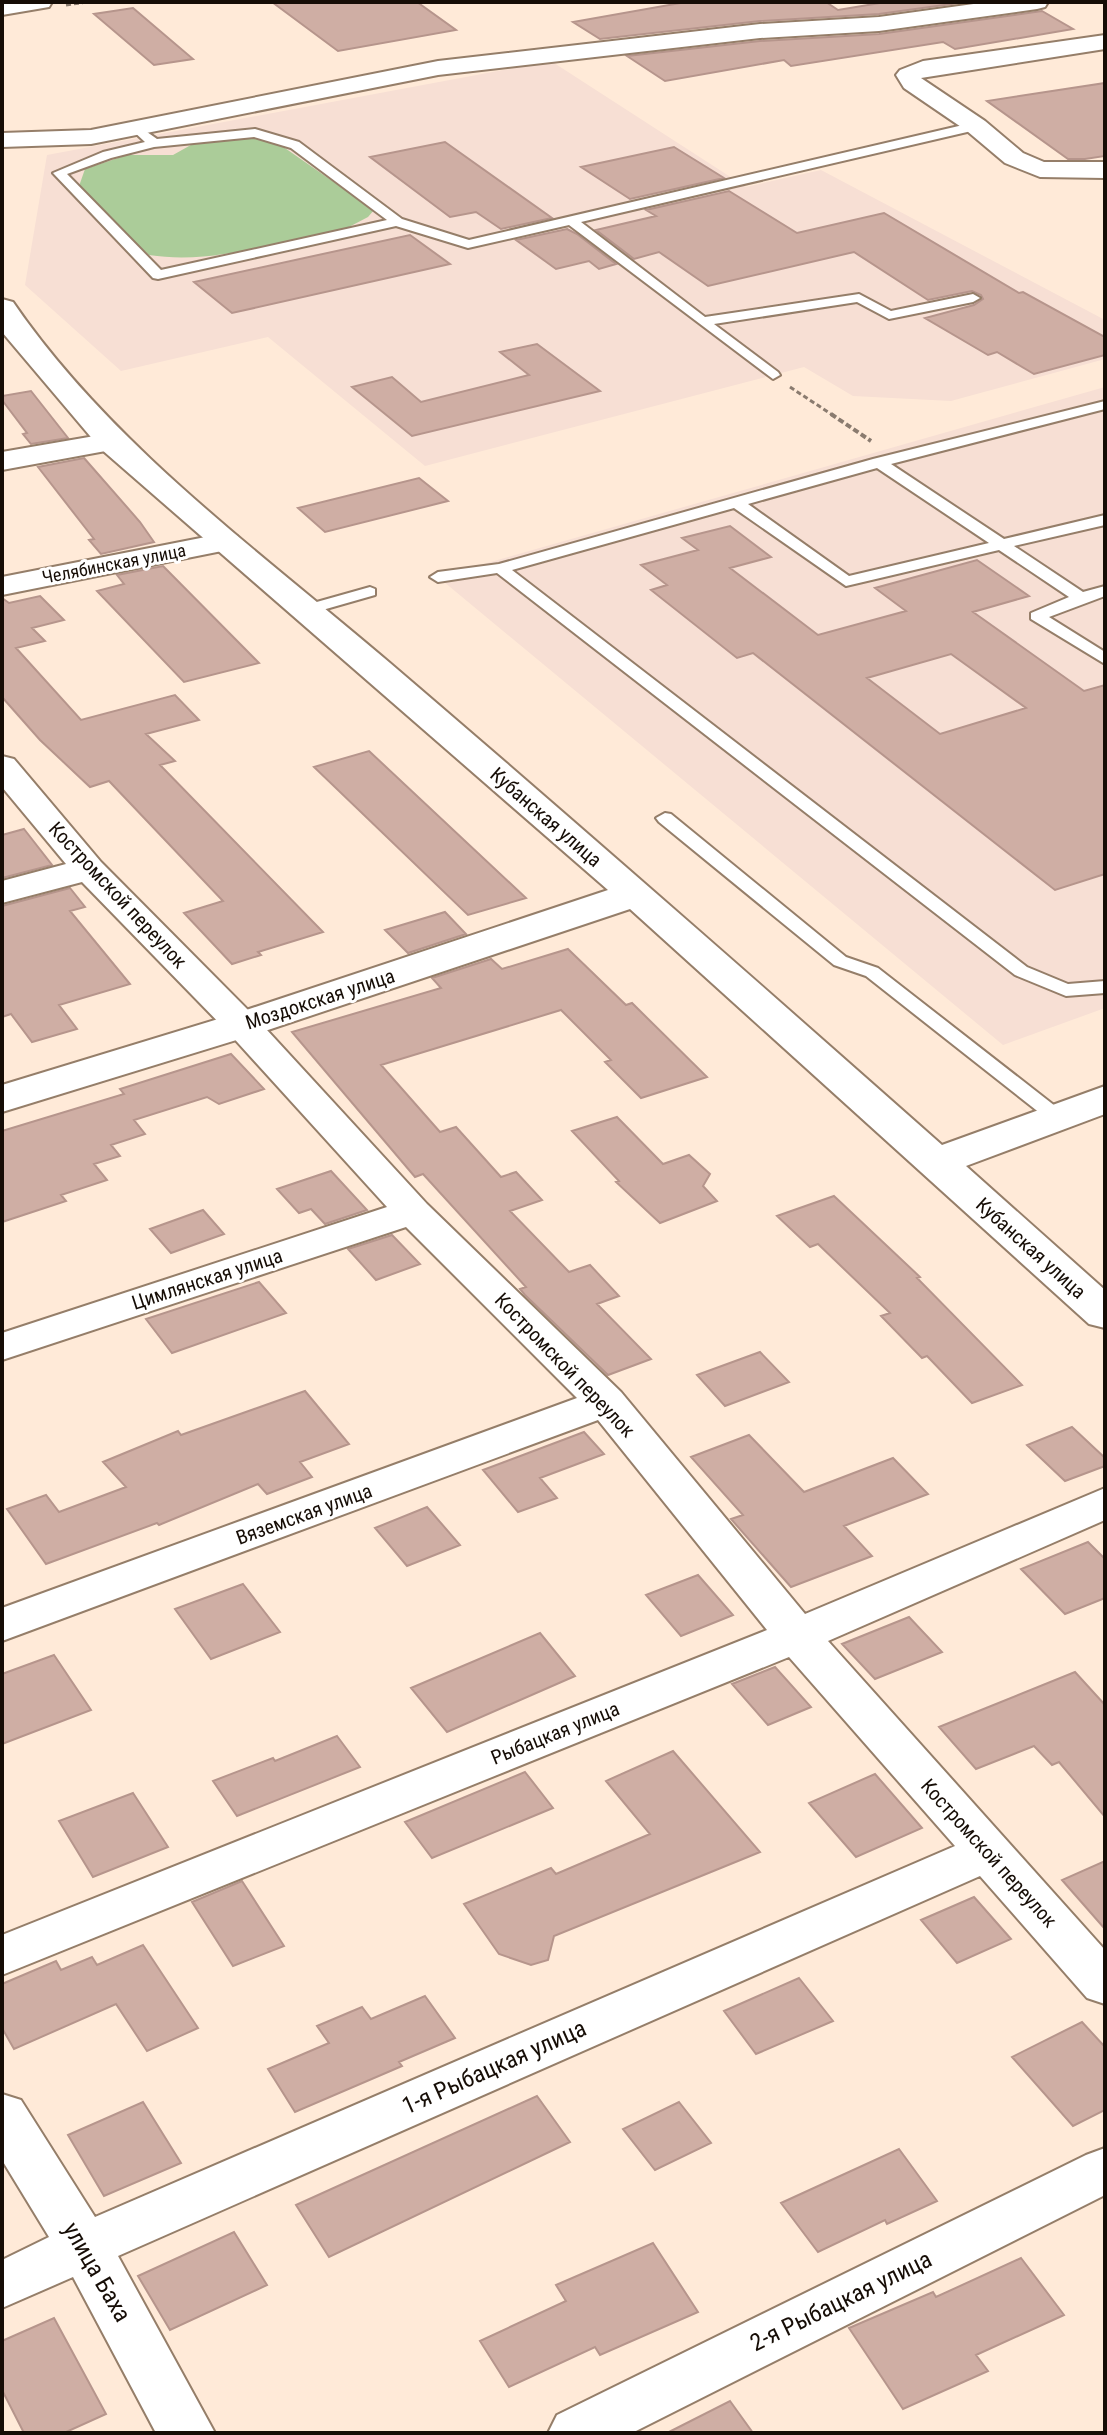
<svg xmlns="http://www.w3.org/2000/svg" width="1107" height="2435" font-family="'Roboto Condensed',sans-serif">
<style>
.medical{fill:#f7dfd4}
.green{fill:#abcc99}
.building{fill:#cfaea4;stroke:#b6958c;stroke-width:2;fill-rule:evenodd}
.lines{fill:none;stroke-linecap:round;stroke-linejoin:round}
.lane-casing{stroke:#957e69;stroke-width:4}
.street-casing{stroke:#957e69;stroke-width:4}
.secondary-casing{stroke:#957e69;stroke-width:4}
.primary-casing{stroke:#957e69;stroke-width:4}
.path-far1{stroke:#8a7b6f;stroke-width:3;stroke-dasharray:5 3;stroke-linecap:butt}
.path{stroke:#8a7b6f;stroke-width:4;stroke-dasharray:6 3;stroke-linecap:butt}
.lane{fill:#fff;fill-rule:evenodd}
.street{fill:#fff;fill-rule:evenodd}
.secondary{fill:#fff;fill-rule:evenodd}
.primary{fill:#fff;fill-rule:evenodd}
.labels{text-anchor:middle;stroke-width:6;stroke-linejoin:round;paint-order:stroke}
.far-street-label{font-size:18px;fill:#160d06;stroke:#fff}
.street-label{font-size:20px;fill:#160d06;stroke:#fff}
.near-street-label{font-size:24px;fill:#160d06;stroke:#fff}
</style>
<rect width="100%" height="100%" fill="#ffead8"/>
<path class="medical" d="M551,61L746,187L821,170L1105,320V359L951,401L853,396L804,367L425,466L268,337L121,371L25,285L47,155Z
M1105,387V1008L1003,1045L438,577Z"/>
<path class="green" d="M256,138L282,146L374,210L368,217L347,228C283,241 214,265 149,255L78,189L85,169L127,155H173L198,141Z"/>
<path class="building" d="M272,2H417L456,30L338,51Z
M686,2H826L838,10L886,2H966L879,14L760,21L600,39L573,22Z
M133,8L193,59L154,65L94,14Z
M1042,11L1073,29L955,49L943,42L791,66L784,60L665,81L627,56L760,41L879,34Z
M1105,83V156L1085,159H1068L987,101Z
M445,142L552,218L501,229L476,212L450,217L370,157Z
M674,147L724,178L630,199L581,167Z
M729,191L797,233L884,213L1019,293L1023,292L1105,337V355L1034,374L997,352L988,355L925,318L974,305L983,299L981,295L972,291L928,300L854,252L708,286L659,252L634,259L596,230L656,216L646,210Z
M567,229L577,234L616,264L599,269L589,261L556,269L516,240Z
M410,235L450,264L232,313L194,282Z
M537,344L600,391L412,436L352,387L392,377L421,402L529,375L500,352Z
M31,391L68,438L31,444L23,434L27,433L2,400V396Z
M84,458L140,522L154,542L101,554L89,540L94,539L38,467Z
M419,478L448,501L325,532L298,508Z
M730,526L771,557L730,568L818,635L906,611L875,588L977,560L1029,596L973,612L1084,691L1105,685V874L1055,890L753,653L737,658L651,590L667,585L641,565L698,550L682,538ZM951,654L1026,708L940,734L867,678Z
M163,566L259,663L184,682L97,591L124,584L117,575Z
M40,596L64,620L32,628L45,641L16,648L81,720L175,695L199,720L146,734L175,761L160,765L323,932L258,952L261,955L232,964L184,913L223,901L109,781L90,787L40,740L2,697V598L9,603Z
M369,751L526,898L468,915L314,767Z
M24,829L52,865L2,878V835Z
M70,888L85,907L70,911L130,984L59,1005L77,1029L32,1042L11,1014L2,1017V906Z
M445,912L466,934L408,953L385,930Z
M568,949L626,1005L632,1003L707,1077L641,1098L605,1062L611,1060L561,1010L381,1065L440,1132L456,1127L501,1177L516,1172L542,1200L510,1211L569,1272L590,1265L619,1296L597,1304L651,1359L608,1375L525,1295L520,1289L526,1287L423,1174L415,1177L292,1032L441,988L432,978L491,959L502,969Z
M231,1054L264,1089L219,1104L207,1097L134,1120L145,1134L111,1145L120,1156L94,1164L107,1180L61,1195L66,1201L2,1222V1131L124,1094L120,1089Z
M617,1117L663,1164L689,1155L710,1174L703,1186L717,1201L660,1223L616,1182L619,1181L572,1131Z
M331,1171L367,1210L325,1224L311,1209L299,1213L277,1189Z
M834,1196L920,1277L917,1278L1022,1385L972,1403L927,1356L922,1358L881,1316L890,1313L818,1244L810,1247L777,1216Z
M203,1210L224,1234L171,1253L150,1229Z
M392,1235L420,1264L376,1280L348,1249Z
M259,1282L286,1313L172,1353L146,1319Z
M760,1352L789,1382L725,1406L697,1375Z
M305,1391L349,1444L300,1462L312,1477L267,1494L258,1484L159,1525L157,1523L46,1564L7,1509L46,1495L59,1512L126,1487L103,1462L178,1431L181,1435Z
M1072,1427L1105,1458V1466L1065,1481L1027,1445Z
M584,1432L604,1454L540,1478L557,1498L518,1512L483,1470Z
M749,1435L804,1492L893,1458L928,1494L844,1526L872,1556L791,1587L731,1519L743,1515L691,1457Z
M427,1507L460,1545L407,1566L375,1528Z
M1088,1542L1105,1559V1598L1065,1614L1021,1569Z
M698,1575L733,1615L681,1636L646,1595Z
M243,1584L280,1632L211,1659L175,1609Z
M909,1617L942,1652L875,1679L842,1644Z
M540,1633L575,1676L447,1732L411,1688Z
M54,1655L91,1710L2,1744V1674Z
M775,1667L811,1707L768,1725L732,1684Z
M1075,1672L1105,1705V1817L1059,1762L1052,1765L1034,1746L976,1769L939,1727Z
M337,1736L360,1767L237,1816L213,1781L273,1758L275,1761Z
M673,1751L760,1852L554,1936L548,1960L531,1965L499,1954L464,1904L551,1868L556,1874L650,1834L606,1781Z
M525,1772L553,1808L432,1858L405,1822Z
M875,1774L922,1828L856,1857L809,1803Z
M133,1793L168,1847L93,1877L59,1821Z
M1105,1861V1929L1062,1880Z
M242,1881L284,1946L233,1966L192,1902Z
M974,1897L1011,1939L957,1963L921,1920Z
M143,1945L198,2028L147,2051L116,2004L14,2049L2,2028V1984L56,1961L61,1970L92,1957L97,1965Z
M799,1978L833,2021L756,2054L724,2011Z
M425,1996L455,2038L399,2062L402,2066L295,2112L268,2069L329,2043L317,2026L362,2007L371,2019Z
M1082,2022L1105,2047V2110L1073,2126L1012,2057Z
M537,2096L570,2142L329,2257L296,2205Z
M143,2102L181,2163L104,2196L68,2135Z
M679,2102L711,2143L655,2170L623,2129Z
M899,2149L937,2201L887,2224L885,2220L818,2252L781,2203Z
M234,2232L267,2285L170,2330L138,2276Z
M653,2243L698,2312L600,2355L595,2347L509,2387L480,2341L566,2301L556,2285Z
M1021,2258L1064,2315L976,2355L988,2371L903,2409L849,2328L933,2292L936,2297Z
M54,2318L106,2414L64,2433H24L2,2390V2341Z
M730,2401L753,2433H667Z"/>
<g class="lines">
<g class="lane-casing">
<path id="lane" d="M976,122L982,126L980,129L581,222L705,317L859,294L891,311L973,294L980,298L973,302L889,319L857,302L714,324L778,372L780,375L773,379L569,225L468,248L396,226L158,279L153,278L53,173L103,152L145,142L131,129L137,125L157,139L255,129L299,142L402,219L469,240ZM254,137L291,148L387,220L161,270L67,174L111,158L154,147Z
M1105,401V409L891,464L1004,539L1105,515V525L1014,546L1083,592L1105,586V596L1049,617L1105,652V664L1031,619V613L1069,597L999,550L846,586L734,508L512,570L1027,967L1068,984L1105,981V993L1066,996L1015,975L497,573L438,582L430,577L438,572L499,564L873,459ZM877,468L989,543L849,576L748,504Z
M370,587L375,589V595L305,615L297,610L299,607Z
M665,813L671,814L846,957L878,968L1064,1113L1067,1117L1064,1121H1050L866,976L834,965L659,822L656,818Z"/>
</g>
<g class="street-casing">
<path id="street" d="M988,2H1048L1045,7L1037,9L879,31L760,38L438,75L91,144L2,147V133L91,130L438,61L760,24L879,17Z
M1105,35V49L921,78L985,121L1023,153L1044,162H1105V178L1040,177L1005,163L967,131L904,88L896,75L900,70L923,61Z
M112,433L122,436L126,442L122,448L2,470V452Z
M226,533L237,536L241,542L237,548L2,595V577Z
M2,756L14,759L101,862L255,1017L427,1204L621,1392L805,1614L1105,1488V1520L828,1641L1105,1950V2004L1087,1998L980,1876L118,2256L215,2433H156L73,2277L2,2308V2260L49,2237L2,2160V2094L21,2100L95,2217L955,1846L789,1657L2,1975V1935L767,1630L598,1420L2,1641V1608L577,1398L406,1227L2,1360V1333L387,1207L229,1033L82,882L2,903V881L66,864L2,787Z
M1105,2148V2195L632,2433H548L557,2415L1086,2155Z"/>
</g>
<g class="secondary-casing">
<path id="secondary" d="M2,299L13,302C110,444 260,552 390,663C576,822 759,983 942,1145L1105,1086V1114L966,1166L1105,1290V1328L1089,1324L630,909L256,1034L2,1112V1085L228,1016L608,890L101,449L2,332Z"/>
</g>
<g class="primary-casing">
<path id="primary" d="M2,2H52L49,7L2,15Z"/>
</g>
<path class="path-far1" d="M66,5L87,2
M790,387L834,416"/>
<path class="path" d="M831,414L871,441"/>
<use href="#lane" class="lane"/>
<use href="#street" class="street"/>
<use href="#secondary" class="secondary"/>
<use href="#primary" class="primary"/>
</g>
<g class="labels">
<g class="far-street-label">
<text transform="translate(114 564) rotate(-11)" y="6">Челябинская улица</text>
</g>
<g class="street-label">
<text transform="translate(546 817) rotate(41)" y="7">Кубанская улица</text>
<text transform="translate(118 895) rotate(47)" y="7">Костромской переулок</text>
<text transform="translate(320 999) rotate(-18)" y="7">Моздокская улица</text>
<text transform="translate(1031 1248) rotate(42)" y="7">Кубанская улица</text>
<text transform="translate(207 1279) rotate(-18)" y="7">Цимлянская улица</text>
<text transform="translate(565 1365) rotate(46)" y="7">Костромской переулок</text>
<text transform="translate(304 1514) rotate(-20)" y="7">Вяземская улица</text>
<text transform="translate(555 1733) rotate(-22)" y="7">Рыбацкая улица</text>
<text transform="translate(989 1853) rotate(48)" y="7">Костромской переулок</text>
</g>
<g class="near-street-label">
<text transform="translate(494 2067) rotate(-24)" y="8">1-я Рыбацкая улица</text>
<text transform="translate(97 2272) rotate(60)" y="8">улица Баха</text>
<text transform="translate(841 2301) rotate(-26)" y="8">2-я Рыбацкая улица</text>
</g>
</g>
<rect width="1107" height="2435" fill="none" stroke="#160d06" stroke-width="8"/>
</svg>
